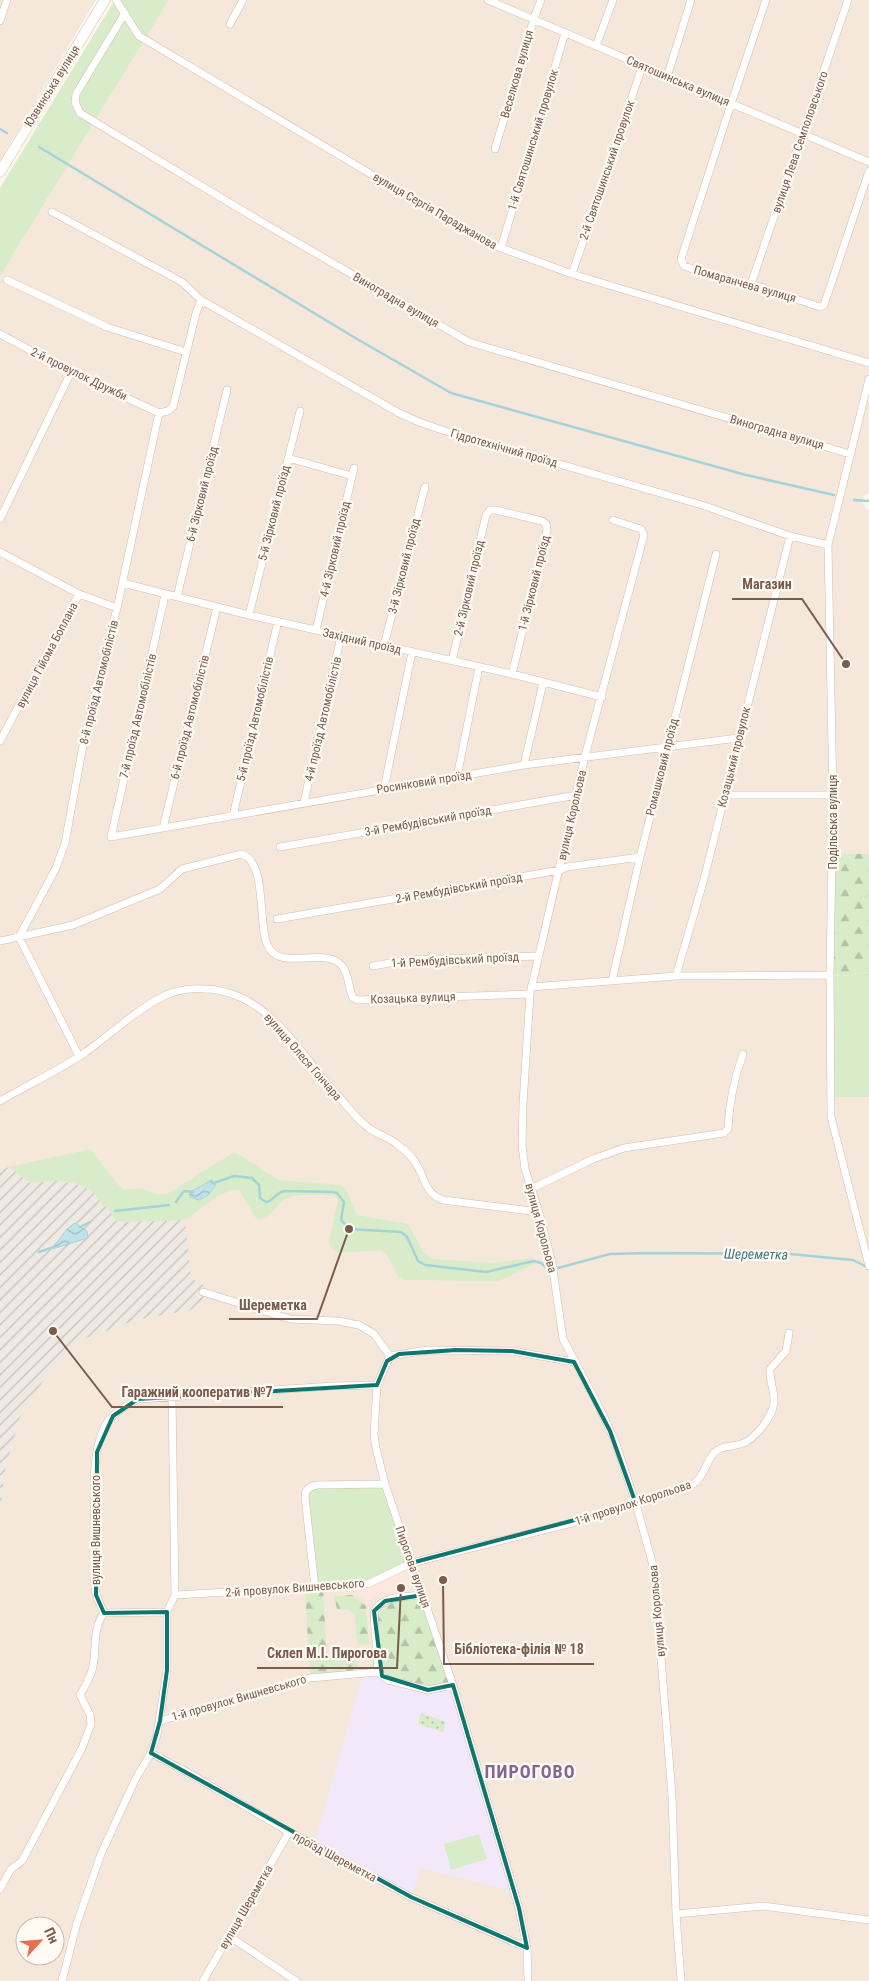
<svg xmlns="http://www.w3.org/2000/svg" width="869" height="1981" font-family="'Roboto Condensed',sans-serif">
<style>
.residential{fill:#f5e8da;fill-rule:evenodd}
.commercial{fill:#fde8e0}
.industrial{fill:url(#industrial-furrows)}
.education{fill:#f3e8fa}
.grass{fill:#d8ecc9}
.forest{fill:url(#forest-firs)}
.park{fill:url(#park-dots)}
.water{fill:url(#water-waves);stroke:#a5d3da}
.lines{fill:none;stroke-linecap:round;stroke-linejoin:round}
.stream{stroke:#a5d3da;stroke-width:2.5}
.street-casing{stroke:#d1beb0;stroke-width:8}
.secondary-casing{stroke:#d6c0b0;stroke-width:11}
.street{stroke:#fff;stroke-width:7}
.secondary{stroke:#fff;stroke-width:10}
.marked{fill:none;stroke:#0f766e;stroke-width:4;stroke-linejoin:round}
.labels{text-anchor:middle;stroke-width:4.5;stroke-linejoin:round;paint-order:stroke}
.street-label{font-size:12px;fill:#7a5c4d;stroke:#fffaf3}
.water-label{font-size:14px;font-style:italic;fill:#437c86;stroke:#fffaf3}
.district-label{font-size:18px;font-weight:bold;letter-spacing:1px;fill:#846695;stroke:#fffaf3}
.leader{fill:none;stroke:#7a5c4d;stroke-width:2}
.callout-dot{fill:#7a5c4d;stroke:#fffaf3;stroke-width:2}
.callout-label{font-size:14px;text-anchor:middle;font-weight:bold;fill:#7a5c4d;stroke:#fffaf3;stroke-width:4.5;stroke-linejoin:round;paint-order:stroke}
</style>
<defs>
<pattern id="industrial-furrows" width="10" height="10" patternUnits="userSpaceOnUse" patternTransform="scale(1.25)"><rect width="10" height="10" fill="#efe9e4"/><path d="M-1 1l2-2M0 10L10 0M9 11l2-2" fill="none" stroke="#c7c0bb"/></pattern>
<pattern id="forest-firs" width="22" height="20" patternUnits="userSpaceOnUse" patternTransform="scale(1.25)"><rect width="22" height="20" fill="#d8ecc9"/><path d="M5 1l3.5 6h-7zM16 11l3.5 6h-7z" fill="#b4c2a5"/></pattern>
<pattern id="park-dots" width="8" height="8" patternUnits="userSpaceOnUse" patternTransform="scale(1.25)"><rect width="8" height="8" fill="#d8ecc9"/><path d="M2 2h.1M6 6h.1" fill="none" stroke="#b4c2a5" stroke-width="1.8" stroke-linecap="round"/></pattern>
<pattern id="water-waves" width="16" height="10" patternUnits="userSpaceOnUse" patternTransform="scale(1.25)"><rect width="16" height="10" fill="#bfe3e8"/><path d="M0 5q4-4 8 0t8 0" fill="none" stroke="#a0bbbe"/></pattern>
</defs>
<rect width="100%" height="100%" fill="#fdf6ec"/>
<path class="residential" d="M0,0H96L0,161Z
M169,0H869V493L864,496L862,502L866,509L869,510V854L833,853L831,1097H869V1981H0V276ZM25,1926H55V1956H25Z"/>
<path class="commercial" d="M401,1570L412,1574L415,1583L411,1590L381,1592L369,1600L366,1606L365,1600L357,1589L370,1587Z"/>
<path class="industrial" d="M9,1167L30,1183L56,1181L77,1184L93,1191L103,1206L106,1205L116,1222L185,1220L191,1278L205,1286L206,1293L196,1309L136,1320L75,1342L45,1378L20,1417L5,1470L0,1514V1170Z"/>
<path class="education" d="M363,1673L453,1685L514,1891L421,1868L411,1897L314,1846Z"/>
<path class="grass" d="M115,0H169L0,276V188Z
M869,972V1097H831L830,975L843,976Z
M86,1150L92,1152L123,1190L142,1188L156,1194H167L233,1153H236L279,1180L341,1185L346,1189L357,1215L408,1224L424,1253L433,1259L492,1263L532,1258L536,1263L499,1281L405,1280C391,1275 393,1256 381,1250L339,1253L330,1247L329,1242L338,1200L334,1195C320,1196 299,1192 286,1199C275,1204 272,1219 258,1219L255,1217L240,1191C224,1186 200,1212 186,1219C179,1222 128,1221 116,1222L106,1205L103,1206C100,1201 96,1194 91,1191C73,1178 50,1181 30,1183L9,1167Z
M385,1484L411,1563L368,1584L315,1588L307,1489L310,1487Z
M479,1834L487,1859L451,1870L444,1844Z"/>
<path class="forest" d="M833,853L869,854V972L843,976L830,975Z
M323,1587L327,1657L356,1655L358,1673L310,1678L305,1588Z
M352,1595L366,1606L369,1645L357,1644L355,1615L348,1609H337L334,1596Z
M423,1595L453,1685L428,1690L388,1680L378,1672L376,1607Z"/>
<path class="park" d="M421,1713L446,1722L443,1732L418,1724Z"/>
<path class="water" d="M212,1180L216,1185L208,1195L199,1200L190,1197V1192Z
M75,1223L87,1231L88,1238L52,1249L67,1229Z"/>
<g class="lines">
<path class="stream" d="M0,129L7,133
M39,147L357,339L451,393L746,475L834,495
M854,500L869,501
M214,1183L234,1176L252,1178L259,1185L260,1198L266,1202C273,1201 276,1193 284,1191L333,1192L337,1193L344,1202L341,1220L349,1229L401,1232L407,1237L418,1261L425,1265L486,1272L534,1261L541,1263L548,1269
M176,1202L184,1191L193,1192
M115,1211L169,1205
M80,1227L90,1222
M39,1252L54,1247
M558,1268L610,1254L648,1253L790,1254L853,1260L865,1266"/>
<g class="street-casing">
<path id="street" d="M116,0L139,36L485,242L572,274L869,363
M488,0L869,162
M766,0L731,104L681,259L684,266L740,285L751,284L820,307L824,305L869,171
M125,13L76,94L75,102L80,113L260,221L469,342L850,454
M0,21L7,0
M230,24L243,0
M596,46L613,0
M667,77L691,0
M495,149L534,18L541,0
M52,212L182,282L201,300L399,413L419,422L448,432L702,505L790,536L828,545
M501,248L565,33
M572,274L642,67
M7,280L107,327L186,352
M751,284L848,0
M0,334L71,372L159,413
M869,379L828,545L833,795L830,975L831,1117L869,1266
M159,413L168,411L173,407L196,313L201,300
M288,458L352,476
M0,519L71,372
M613,520L641,529L644,535L585,756L530,994L523,1104L522,1145L525,1169L539,1212L552,1263L563,1339L601,1411L615,1441L636,1504L654,1569L672,1796L676,1914L681,1981
M0,552L79,594L117,608
M123,583L249,615L512,674L602,697
M165,595L111,837L524,765L738,738
M177,597L227,390
M249,615L300,411
M316,630L354,468
M384,645L425,487
M452,661L486,515L490,510H496L542,521L546,524L547,530L512,674
M0,741L79,594
M524,765L543,683
M457,777L479,667
M384,789L412,652
M725,795H833
M304,802L341,636
M233,816L278,621
M163,828L217,607
M280,847L577,795
M277,919L560,870L567,867L640,857
M0,941L73,925L160,889L182,869L241,854C268,861 257,925 268,946C279,971 321,948 339,963C349,970 348,988 353,998L358,1000L530,994
M373,966L407,960L538,956
M676,976L704,879L790,536
M612,981L640,857L716,554
M531,987L676,976L830,975
M79,1056L19,937L56,868L65,843L84,740L117,608L159,413
M0,1101C28,1085 59,1070 86,1052C112,1033 137,1009 166,995C178,990 191,988 204,989C269,990 301,1057 341,1099C349,1109 359,1121 370,1129C379,1135 391,1138 399,1146C405,1150 411,1156 415,1162C426,1178 423,1192 443,1200L539,1212
M531,1189L593,1159L624,1148L724,1133L728,1129C729,1102 734,1079 743,1054
M203,1292L290,1319L338,1321L359,1325L374,1334L390,1356L428,1350L512,1351L574,1362
M390,1356L377,1385L374,1435L376,1448L385,1484L453,1685L519,1908L527,1948L528,1981
M315,1588L305,1497C305,1489 310,1486 317,1485L385,1484
M175,1595L368,1584L411,1563L580,1521L690,1486C704,1479 705,1462 715,1452C722,1445 732,1447 741,1444C754,1440 772,1418 774,1403C775,1392 769,1380 770,1369L786,1351L789,1333
M423,1595C408,1597 378,1595 374,1614L378,1672L388,1680L428,1690L453,1685
M167,1612L175,1595L172,1397
M160,1721L310,1678L378,1672
M151,1753L187,1772L289,1832L411,1897L527,1948
M0,1889L11,1869L22,1861L82,1748L91,1724L90,1715L80,1695C85,1686 91,1677 93,1666C97,1647 92,1629 104,1613
M676,1914L763,1906L869,1920
M229,1936L296,1981
M62,1981L77,1923L101,1854L135,1780L151,1753L157,1735L167,1670V1612L104,1613C100,1605 96,1597 95,1588C93,1579 97,1570 96,1561C96,1524 88,1462 104,1428C111,1414 124,1407 138,1399L333,1386L377,1385
M203,1981L289,1832"/>
</g>
<g class="secondary-casing">
<path id="secondary" d="M0,172L105,0"/>
</g>
<use href="#street" class="street"/>
<use href="#secondary" class="secondary"/>
</g>
<path class="marked" d="M456,1350L512,1351L574,1362L610,1431L636,1504L411,1563L423,1595L385,1601L374,1611L382,1676L428,1690L453,1685L519,1908L527,1948L411,1897L151,1753L160,1721L167,1670V1612L104,1613L96,1595L97,1452L113,1416L138,1399L377,1385L387,1361L399,1354Z"/>
<g class="labels">
<g class="street-label">
<text transform="translate(517 74) rotate(-74)" y="4">Веселкова вулиця</text>
<text transform="translate(678 81) rotate(23)" y="4">Святошинська вулиця</text>
<text transform="translate(52 86) rotate(-58)" y="4">Юзвинська вулиця</text>
<text transform="translate(533 140) rotate(-73)" y="4">1-й Святошинський провулок</text>
<text transform="translate(800 142) rotate(-71)" y="4">вулиця Лева Семполовського</text>
<text transform="translate(607 170) rotate(-71)" y="4">2-й Святошинський провулок</text>
<text transform="translate(435 211) rotate(30)" y="4">вулиця Сергія Параджанова</text>
<text transform="translate(745 284) rotate(16)" y="4">Помаранчева вулиця</text>
<text transform="translate(396 300) rotate(30)" y="4">Виноградна вулиця</text>
<text transform="translate(79 374) rotate(26)" y="4">2-й провулок Дружби</text>
<text transform="translate(777 432) rotate(16)" y="4">Виноградна вулиця</text>
<text transform="translate(504 448) rotate(16)" y="4">Гідротехнічний проїзд</text>
<text transform="translate(202 494) rotate(-76)" y="4">6-й Зірковий проїзд</text>
<text transform="translate(274 513) rotate(-76)" y="4">5-й Зірковий проїзд</text>
<text transform="translate(335 549) rotate(-77)" y="4">4-й Зірковий проїзд</text>
<text transform="translate(404 566) rotate(-76)" y="4">3-й Зірковий проїзд</text>
<text transform="translate(534 583) rotate(-76)" y="4">1-й Зірковий проїзд</text>
<text transform="translate(469 588) rotate(-77)" y="4">2-й Зірковий проїзд</text>
<text transform="translate(362 641) rotate(13)" y="4">Західний проїзд</text>
<text transform="translate(47 655) rotate(-62)" y="4">вулиця Гійома Боплана</text>
<text transform="translate(99 682) rotate(-76)" y="4">8-й проїзд Автомобілістів</text>
<text transform="translate(138 716) rotate(-77)" y="4">7-й проїзд Автомобілістів</text>
<text transform="translate(190 717) rotate(-76)" y="4">6-й проїзд Автомобілістів</text>
<text transform="translate(255 719) rotate(-77)" y="4">5-й проїзд Автомобілістів</text>
<text transform="translate(323 719) rotate(-77)" y="4">4-й проїзд Автомобілістів</text>
<text transform="translate(734 757) rotate(-76)" y="4">Козацький провулок</text>
<text transform="translate(662 767) rotate(-76)" y="4">Ромашковий проїзд</text>
<text transform="translate(424 782) rotate(-9)" y="4">Росинковий проїзд</text>
<text transform="translate(572 815) rotate(-77)" y="4">вулиця Корольова</text>
<text transform="translate(428 821) rotate(-10)" y="4">3-й Рембудівський проїзд</text>
<text transform="translate(833 822) rotate(-90)" y="4">Подільська вулиця</text>
<text transform="translate(459 888) rotate(-10)" y="4">2-й Рембудівський проїзд</text>
<text transform="translate(455 960) rotate(-3)" y="4">1-й Рембудівський проїзд</text>
<text transform="translate(413 998) rotate(-2)" y="4">Козацька вулиця</text>
<text transform="translate(303 1057) rotate(49)" y="4">вулиця Олеся Гончара</text>
<text transform="translate(541 1228) rotate(75)" y="4">вулиця Корольова</text>
<text transform="translate(633 1503) rotate(-18)" y="4">1-й провулок Корольова</text>
<text transform="translate(96 1530) rotate(-90)" y="4">вулиця Вишневського</text>
<text transform="translate(413 1567) rotate(71)" y="4">Пирогова вулиця</text>
<text transform="translate(295 1588) rotate(-4)" y="4">2-й провулок Вишневського</text>
<text transform="translate(657 1611) rotate(-95)" y="4">вулиця Корольова</text>
<text transform="translate(239 1698) rotate(-16)" y="4">1-й провулок Вишневського</text>
<text transform="translate(335 1857) rotate(28)" y="4">проїзд Шереметка</text>
<text transform="translate(246 1907) rotate(-60)" y="4">вулиця Шереметка</text>
</g>
<g class="water-label">
<text transform="translate(756 1254) rotate(1)" y="5">Шереметка</text>
</g>
<g class="district-label">
<text x="530" y="1778">ПИРОГОВО</text>
</g>
</g>
<path class="leader" d="M846 664L802 599H732M349 1229L317 1319H229M53 1331L112 1407H283M443 1580L444 1664H594M401 1588L397 1668H257"/>
<g class="callout-dot">
<circle cx="846" cy="664" r="5"/>
<circle cx="349" cy="1229" r="5"/>
<circle cx="53" cy="1331" r="5"/>
<circle cx="443" cy="1580" r="5"/>
<circle cx="401" cy="1588" r="5"/>
</g>
<g class="callout-label">
<text x="767" y="589">Магазин</text>
<text x="273" y="1310">Шереметка</text>
<text x="197" y="1397">Гаражний кооператив №7</text>
<text x="519" y="1654">Бібліотека-філія № 18</text>
<text x="327" y="1658">Склеп М.І. Пирогова</text>
</g>
<g transform="translate(40 1941) rotate(64)"><circle r="24" fill="#fffaf3" stroke="#cabbb1"/>
<path d="M0-4L9 19L0 12L-9 19Z" fill="#e76f51"/>
<text y="-8" font-size="14" font-weight="bold" text-anchor="middle" fill="#7a5c4d">Пн</text>
</g>
</svg>
